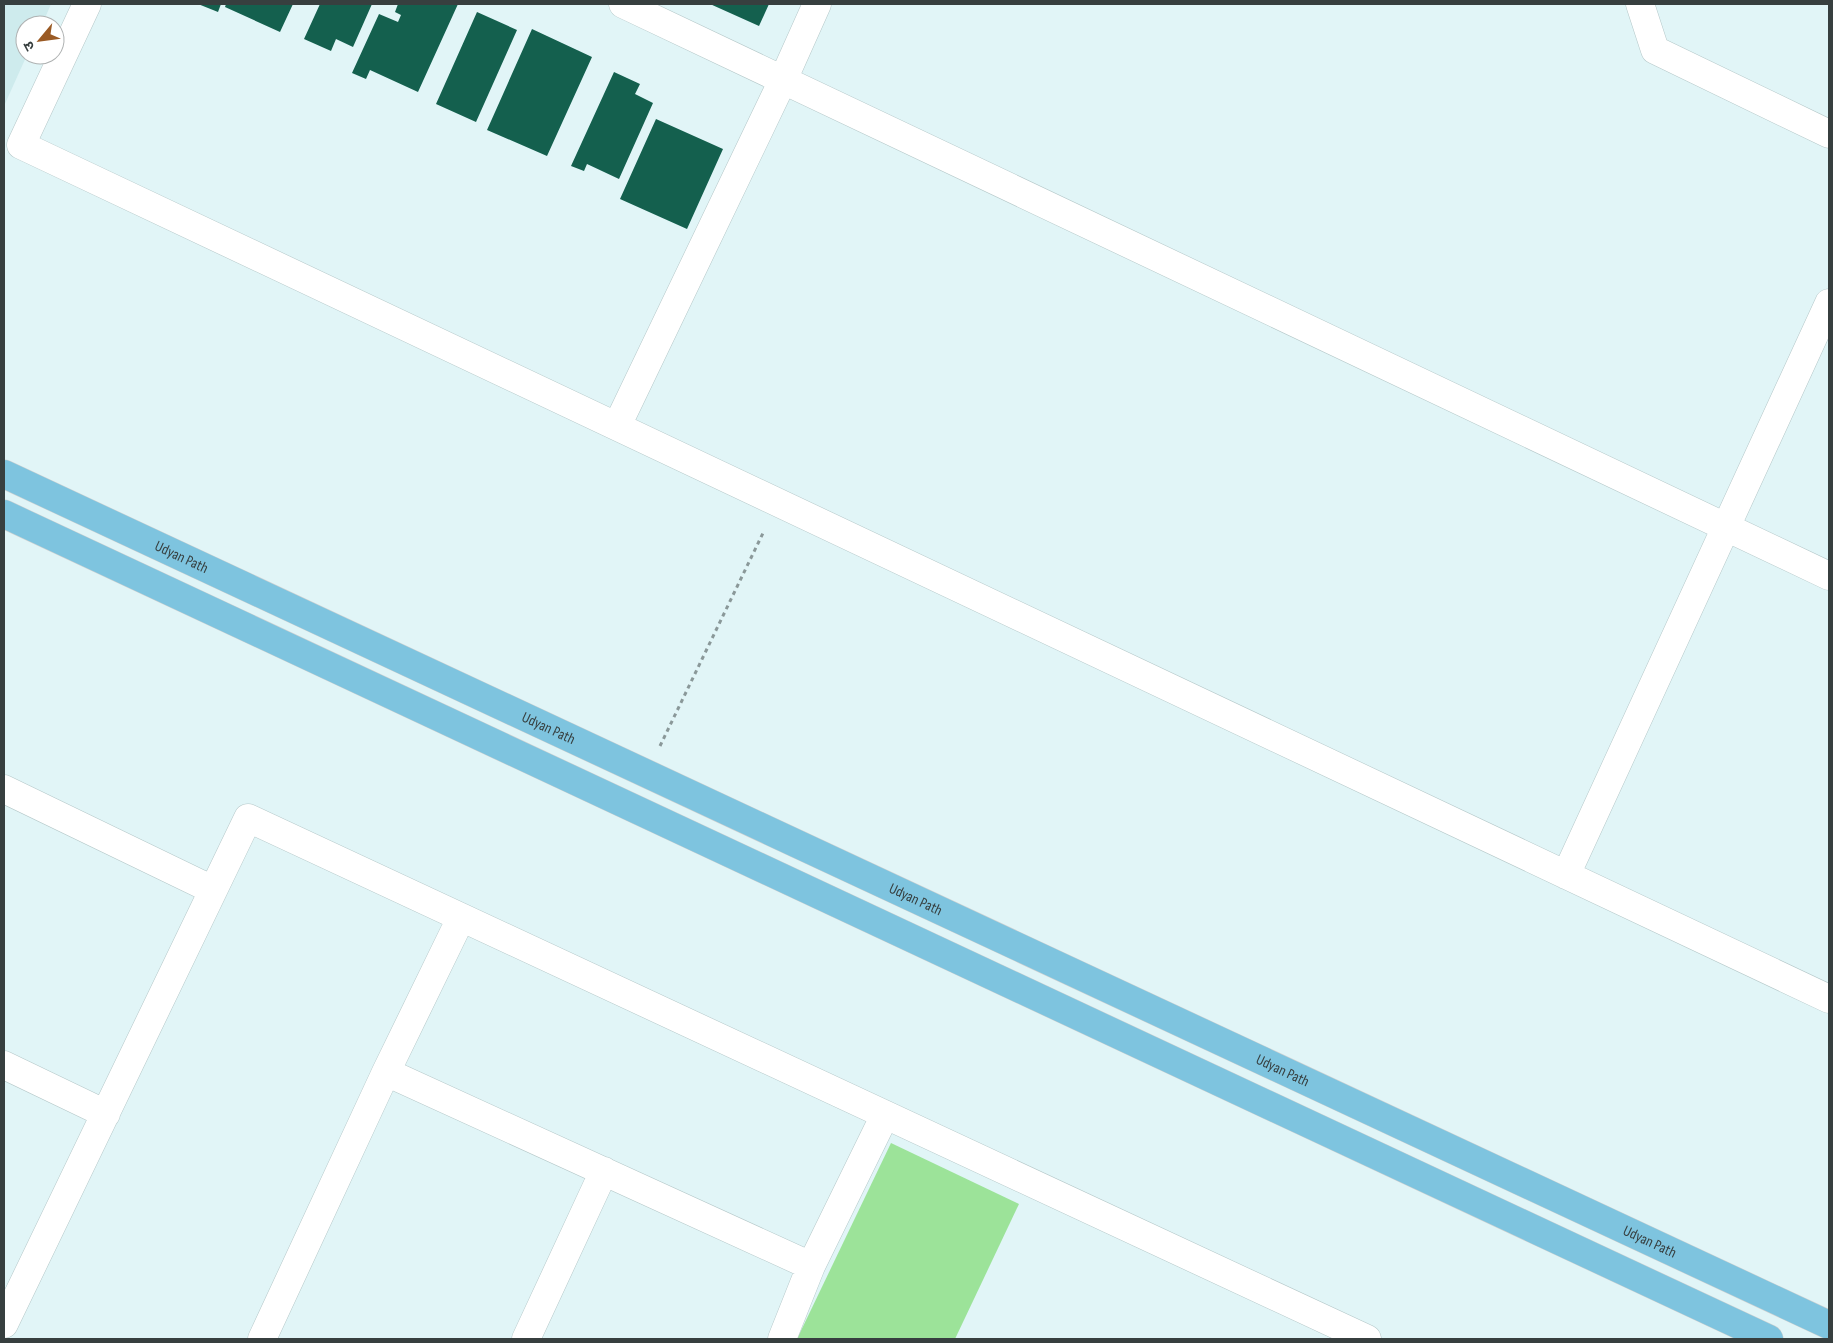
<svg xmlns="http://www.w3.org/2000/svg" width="1833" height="1343" font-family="'Sofia Sans Condensed','Noto Sans Devanagari',sans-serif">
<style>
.built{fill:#ceebed}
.green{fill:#9ce399}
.building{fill:#14604e}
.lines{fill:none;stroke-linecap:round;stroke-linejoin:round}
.minor-casing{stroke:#b5c8c9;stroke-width:29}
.major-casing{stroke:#cfd1d1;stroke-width:29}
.path{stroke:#8a9899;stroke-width:3;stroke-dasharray:4 4;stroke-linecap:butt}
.minor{stroke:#fff;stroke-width:28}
.major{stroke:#7ec4df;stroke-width:28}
.labels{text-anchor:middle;stroke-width:5;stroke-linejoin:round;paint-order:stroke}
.street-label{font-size:15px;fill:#373f3f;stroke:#fff}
</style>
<rect width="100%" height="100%" fill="#e1f5f7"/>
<path class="built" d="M4,4H51L42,25H25V55H27L4,106Z"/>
<path class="green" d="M891,1143L1019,1204L955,1339H797Z"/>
<path class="building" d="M198,4H221L218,12Z
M226,4H293L280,32L225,7Z
M320,4H372L353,47L336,39L331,51L304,39Z
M398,4H458L418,92L370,70L366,79L352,73L379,14L398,22L401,15L395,12Z
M710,4H769L759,26Z
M477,12L517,30L476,122L436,104Z
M532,29L592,57L547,156L487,130Z
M614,72L640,84L635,94L653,103L619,179L587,164L584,171L571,166Z
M656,119L723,149L687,229L620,199Z"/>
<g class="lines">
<g class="minor-casing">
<path id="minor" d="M87,4L21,145L1829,999
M623,4L1829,576
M1640,4L1655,50L1829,134
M617,426L783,80L817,4
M4,789L213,890
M1566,875L1829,303
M4,1065L106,1114
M386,1072L811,1266
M4,1324L248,818L1367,1339
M262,1339L386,1072L461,918
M526,1339L604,1171
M782,1339L811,1266L885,1115"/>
</g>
<g class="major-casing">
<g id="major">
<path id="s1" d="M4,474L1829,1325"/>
<path d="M4,514L1769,1339"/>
</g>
</g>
<path class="path" d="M660,746L764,531"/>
<use href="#minor" class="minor"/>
<use href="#major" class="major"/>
</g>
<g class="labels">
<g class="street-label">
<text dy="5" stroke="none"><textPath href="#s1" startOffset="196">Udyan Path</textPath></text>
<text dy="5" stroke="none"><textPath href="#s1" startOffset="601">Udyan Path</textPath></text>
<text dy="5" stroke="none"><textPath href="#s1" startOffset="1006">Udyan Path</textPath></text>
<text dy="5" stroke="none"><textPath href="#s1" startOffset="1411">Udyan Path</textPath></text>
<text dy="5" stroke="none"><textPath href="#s1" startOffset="1816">Udyan Path</textPath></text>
</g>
</g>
<rect width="1833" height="1343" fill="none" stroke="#373f3f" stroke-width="10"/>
<g transform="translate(40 40) rotate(241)"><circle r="24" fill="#ffffff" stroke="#afb2b2"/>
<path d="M0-4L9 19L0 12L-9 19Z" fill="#9a5a24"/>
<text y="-8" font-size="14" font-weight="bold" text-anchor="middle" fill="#373f3f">उ</text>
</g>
</svg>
